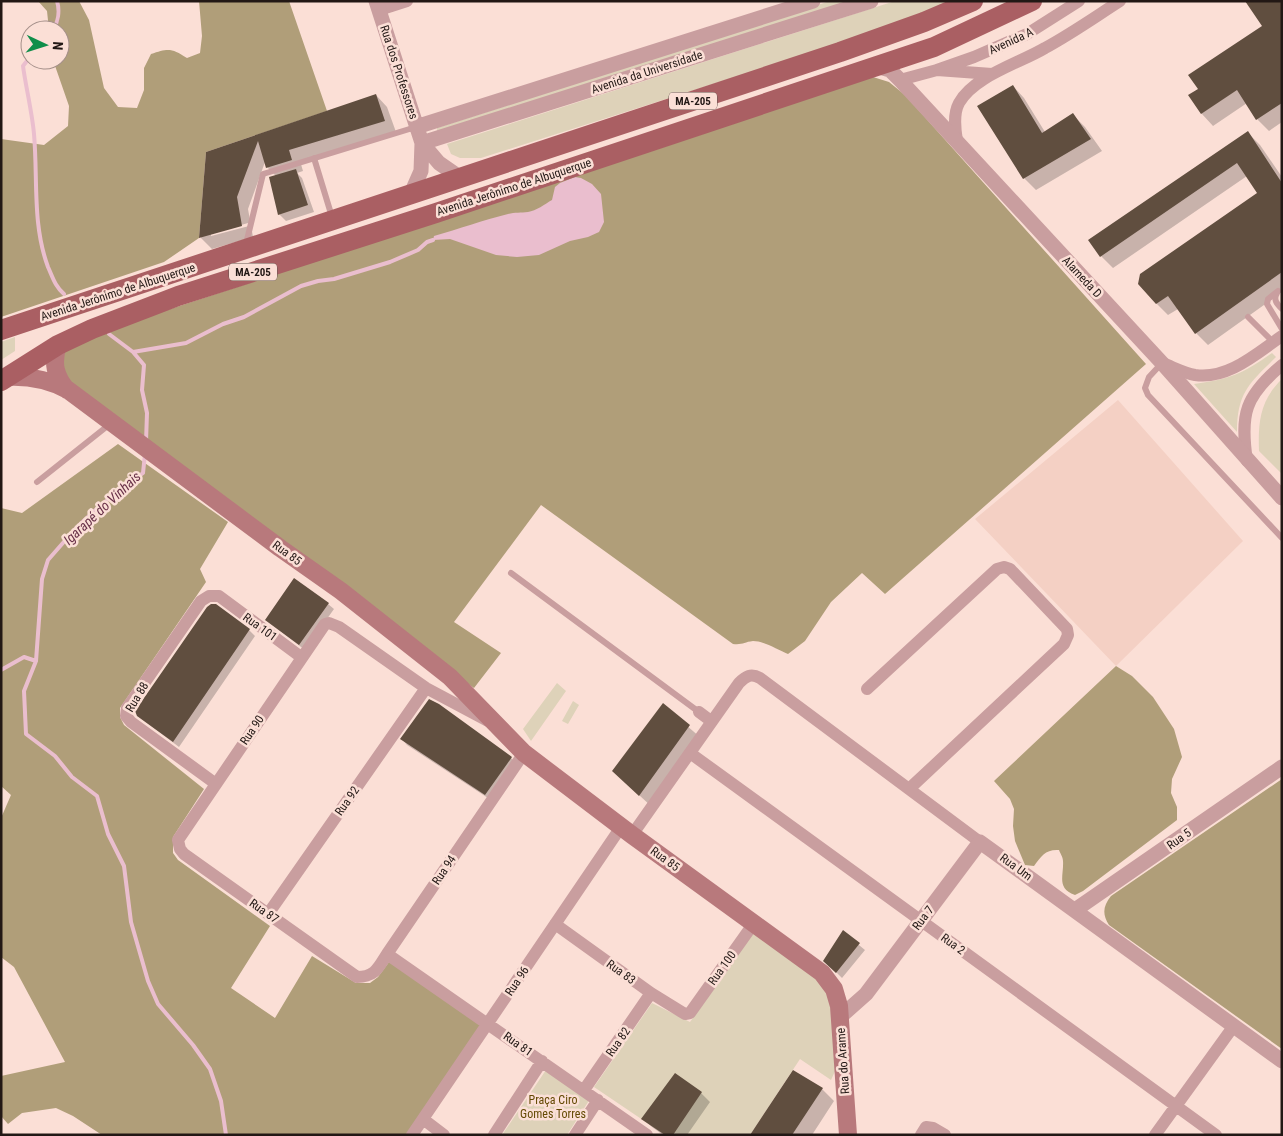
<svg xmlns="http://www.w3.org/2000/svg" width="1283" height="1136" font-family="'Roboto Condensed',sans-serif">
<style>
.built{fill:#f4d0c4}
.green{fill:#ded2b9}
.forest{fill:#b09e79}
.water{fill:#eabece}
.shadow{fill:#0003;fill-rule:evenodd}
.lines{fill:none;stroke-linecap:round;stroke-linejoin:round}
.stream{stroke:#eabece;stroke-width:4}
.building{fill:#604e3f}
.service{stroke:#c99e9f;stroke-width:6}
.minor{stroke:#c99e9f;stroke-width:12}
.tertiary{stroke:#c99e9f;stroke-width:15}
.secondary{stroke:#b8797c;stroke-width:18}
.primary{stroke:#aa5f63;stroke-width:20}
.labels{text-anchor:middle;stroke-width:5;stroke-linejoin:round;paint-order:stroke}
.shield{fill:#fbdfd6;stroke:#63544f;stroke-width:1}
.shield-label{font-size:11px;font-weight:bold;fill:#221815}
.street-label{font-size:12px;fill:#221815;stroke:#fbdfd6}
.park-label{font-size:12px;fill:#644a04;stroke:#fbdfd6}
.water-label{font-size:14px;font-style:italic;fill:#693149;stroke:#fbdfd6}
</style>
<rect width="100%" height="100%" fill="#fbdfd6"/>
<path class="built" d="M1118,400L1243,541L1116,666L975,519Z"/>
<path class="green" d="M830,1H852L437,131V128Z
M895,1H954L864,36L481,158H460L451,154L447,144Z
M15,337V351L1,360V342Z
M1272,353L1276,357C1250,383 1237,392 1237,432L1194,384C1231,379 1242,374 1272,353Z
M1282,379V474L1259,451C1258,422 1260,400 1282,379Z
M557,683L566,691L531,741L523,729Z
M573,701L579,705L568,724L562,721Z
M756,929L819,976L830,999L836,1069L831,1080L800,1059L750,1135H665L594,1087L652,1003L690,1022Z
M546,1070L590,1099L567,1135H502Z"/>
<path class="forest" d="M38,1H79L89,20L104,88L118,107L137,108L144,90V68L151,54C168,48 172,48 187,58L200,53L202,36L199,1H289L327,111L206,152L199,238L164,262L1,317V139L44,145L68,126L69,106L53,60H60V30H49L47,11Z
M873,77L889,82L905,95L1146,364L885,594L862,573L831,602L805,641L788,654C778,650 764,641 753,641C744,642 743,645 733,644L541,505L454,622L501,653L474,688L280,550L65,389L58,346Z
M118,444L228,522L200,569L206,582L120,708V717L124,725L204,789L173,837V853L178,860L270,926L231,988L275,1018L312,956L356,983H370L378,977L389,962L483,1021L406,1135H102L73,1116L56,1108L22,1113L8,1124L1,1116V1076L65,1062L14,967L1,957V818L11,795L1,786V508L22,513Z
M1116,666L1132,676L1153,697L1174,729L1182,757L1172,779L1171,793L1177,807V820L1083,891L1075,895C1056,888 1064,876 1063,861C1063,857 1060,853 1059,850C1046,849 1041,856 1034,866L1025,865L1015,841L1013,826L1014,809L1010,799L994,781Z
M1282,779V1049L1109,925C1102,914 1103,906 1111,896Z"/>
<path class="water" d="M575,177L581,178L592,184L601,194L604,222L599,232L588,237L570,241L539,255L517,257L496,255L450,239L433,240L434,236C459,229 483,220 508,214C515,212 521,213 528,212C536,211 545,204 552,200L555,187L560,183Z"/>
<path class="shadow" d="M1282,1V122L1269,131L1257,119L1247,103L1213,126L1202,114L1190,96L1199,89L1263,26Z
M1013,86L1024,98L1045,132L1073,115L1085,127L1102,151L1036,190L1024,178Z
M376,95L387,107L396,132L300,161L303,171L297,173L302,178L314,212L286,221L279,214L277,177L267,167L265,162L248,209L253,237L212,249L201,238L207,153ZM248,223L249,226L211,236V234Z
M1248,133L1260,145L1282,177V292L1208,345L1196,333L1178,309L1168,315L1156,303L1259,193L1247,176L1113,268L1101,256L1090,240Z
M328,604L334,609L305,650L266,620Z
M249,630L255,636L179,747L142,719Z
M663,705L701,738L652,807L626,783Z
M402,739L511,758L516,763L491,800L407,745Z
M843,932L865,950L842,978L825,961Z
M793,1071L822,1089L834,1101L812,1135H751Z
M701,1093L710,1102L687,1135H663L652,1127L643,1119Z"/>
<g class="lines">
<path class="stream" d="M53,30C58,22 60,11 57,1
M30,57L23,66C26,88 32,112 34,134C38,179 32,224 48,267C53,278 55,286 64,294
M109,334L133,352L144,365L142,390L147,413L146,442
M133,352L186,343L223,324L244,317L301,286L318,281L334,279L390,262L418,250L427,242L433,240
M145,454L143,473L102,504L76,528L48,560L42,579L36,661L24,691L26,734L55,756L72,777L97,796L108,834L124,866L131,922L148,981L158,1004L193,1045L210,1069L221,1101L226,1135
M1,670L24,657L36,661"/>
</g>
<path class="building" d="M1245,1H1282V103L1256,120L1237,90L1201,114L1188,95L1198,89L1188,75L1262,26Z
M1013,85L1042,133L1073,113L1091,139L1023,179L977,106Z
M376,94L385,121L289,150L292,160L266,168L258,141L237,197L242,226L199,238L206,152Z
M1248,131L1282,183V272L1195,334L1168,296L1156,304L1138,284L1140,274L1257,193L1237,163L1100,257L1088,240Z
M296,169L308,205L278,215L269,177Z
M294,578L329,603L299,645L265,620Z
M211,604H216L250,629L173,742L137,716L135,711L207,607Z
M429,699L439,704L512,757L485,795L400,739Z
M663,703L690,725L639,796L612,771Z
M843,930L860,943L836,973L823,961Z
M793,1070L823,1088L792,1135H750Z
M675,1073L702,1092L673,1135H665L641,1119Z"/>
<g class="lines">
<path class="service" d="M314,158L332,217
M246,244L263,174L416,127
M1278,291L1268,299L1267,304L1282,329
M1277,293C1273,300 1277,304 1282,309
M1248,317L1273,342
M1162,363L1149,377L1145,388L1148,395L1282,538
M37,482L110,424
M511,573L699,712"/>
<path class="minor" d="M379,10L407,1
M937,70L974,57L1027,34L1079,1
M900,80L937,70L992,74
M957,141C955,129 953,114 959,103C974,76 1020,63 1045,48C1071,34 1095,17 1120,1
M1162,363C1173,367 1184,373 1195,375C1228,380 1257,353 1282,336
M1247,461C1240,414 1245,396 1282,365
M867,689L997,569L1004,567L1010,569L1067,629L1068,635L1064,644L909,789
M699,712L711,721
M488,721L426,688L339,627L329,623L325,624L178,840L180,849L184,854L357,977C375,977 378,968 387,954L524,753
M690,753L1216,1135
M216,784L131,722L126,716L127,708L201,601L209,596H219L301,657
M632,835L739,683C746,676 751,673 760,678L980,842
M268,914L426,688
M555,924L651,993L685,1014L690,1013L754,923
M387,954L647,1135
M584,1090L651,993
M423,1119L444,1135
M412,1135L621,827
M494,1135L542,1061
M575,1135L598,1100
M921,1135L926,1127L933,1128L945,1135
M1155,1135L1233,1027"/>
<path class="tertiary" d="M376,1L422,143L439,163L462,179
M876,66L890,70L900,80L1162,363L1282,498
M416,127L813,1
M422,143L871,1
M410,196L421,171L422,143
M1075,910L1282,767
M840,1017L866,994L980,842L1282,1061"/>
<path class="secondary" d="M58,345C52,363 55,376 67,390
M8,377C30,376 49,380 68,390L280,548L341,591L450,677L524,753L632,835L822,973L834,989L839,1006L848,1135"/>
<path class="primary" d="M1,330L840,52L924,22L973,1
M1,381L58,345L92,329L178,296L436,213L934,47L1032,1"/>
</g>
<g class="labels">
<g class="shield">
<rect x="669" y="92.5" width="48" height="17" rx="4"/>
<rect x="229" y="263.5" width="48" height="17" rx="4"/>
</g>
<g class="shield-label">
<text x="693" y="105">MA-205</text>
<text x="253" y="276">MA-205</text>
</g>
<g class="street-label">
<text transform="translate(1011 41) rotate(-25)" y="4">Avenida A</text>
<text transform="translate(399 72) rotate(72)" y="4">Rua dos Professores</text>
<text transform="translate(647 72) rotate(-18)" y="4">Avenida da Universidade</text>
<text transform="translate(514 187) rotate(-18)" y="4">Avenida Jerônimo de Albuquerque</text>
<text transform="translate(1082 277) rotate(47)" y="4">Alameda D</text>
<text transform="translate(118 292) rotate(-18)" y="4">Avenida Jerônimo de Albuquerque</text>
<text transform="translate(287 553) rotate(36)" y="4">Rua 85</text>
<text transform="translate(260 627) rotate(36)" y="4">Rua 101</text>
<text transform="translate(137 697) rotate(-59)" y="4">Rua 88</text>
<text transform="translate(252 730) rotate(-56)" y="4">Rua 90</text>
<text transform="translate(347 801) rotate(-55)" y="4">Rua 92</text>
<text transform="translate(1179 839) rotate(-35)" y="4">Rua 5</text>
<text transform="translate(665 859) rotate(36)" y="4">Rua 85</text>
<text transform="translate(1016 867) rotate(36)" y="4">Rua Um</text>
<text transform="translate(444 870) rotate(-56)" y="4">Rua 94</text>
<text transform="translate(264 911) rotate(35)" y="4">Rua 87</text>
<text transform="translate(923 918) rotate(-53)" y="4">Rua 7</text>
<text transform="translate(953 944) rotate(36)" y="4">Rua 2</text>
<text transform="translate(722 968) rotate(-54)" y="4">Rua 100</text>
<text transform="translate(621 972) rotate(36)" y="4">Rua 83</text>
<text transform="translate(517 981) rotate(-56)" y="4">Rua 96</text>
<text transform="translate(618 1042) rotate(-55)" y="4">Rua 82</text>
<text transform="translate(518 1044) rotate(35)" y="4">Rua 81</text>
<text transform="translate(843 1061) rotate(-94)" y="4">Rua do Arame</text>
</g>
<g class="park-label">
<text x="553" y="1104">Praça Ciro<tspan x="553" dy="14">Gomes Torres</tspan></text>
</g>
<g class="water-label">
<text transform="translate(102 508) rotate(-43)" y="5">Igarapé do Vinhais</text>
</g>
</g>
<rect width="1283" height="1136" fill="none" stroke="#221815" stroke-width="5"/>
<g transform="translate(45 45) rotate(94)"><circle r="24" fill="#fbdfd6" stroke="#a48f89"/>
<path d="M0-4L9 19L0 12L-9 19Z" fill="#0f8e4a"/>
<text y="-8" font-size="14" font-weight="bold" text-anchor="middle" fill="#221815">N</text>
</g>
</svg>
